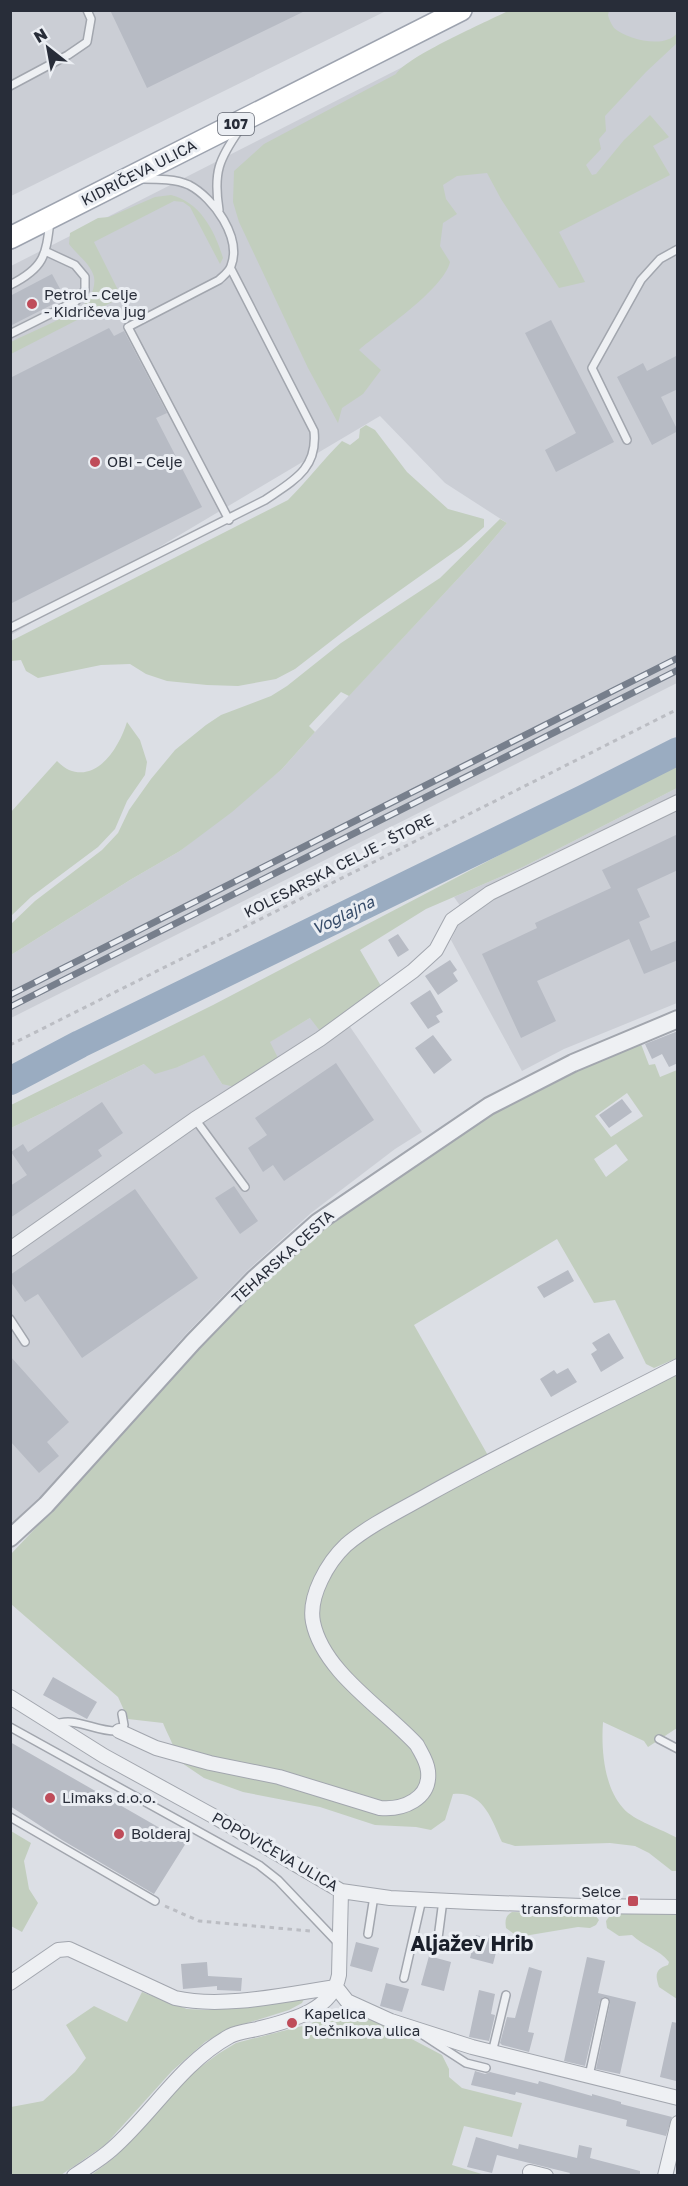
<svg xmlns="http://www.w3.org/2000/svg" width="688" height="2186" font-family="'Golos Text',sans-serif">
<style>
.built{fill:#cbced5}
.green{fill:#c2cebe;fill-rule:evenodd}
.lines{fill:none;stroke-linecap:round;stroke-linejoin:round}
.river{stroke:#9aacc1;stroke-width:28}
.building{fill:#b7bbc4}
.service-casing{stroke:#a2a6ae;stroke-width:10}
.minor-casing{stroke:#a2a6ae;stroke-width:16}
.tertiary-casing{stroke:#a2a6ae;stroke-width:20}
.primary-casing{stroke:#9da3af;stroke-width:24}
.path{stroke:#bbbdc3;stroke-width:3;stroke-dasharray:4.5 4.5;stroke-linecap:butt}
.service{stroke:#eef0f3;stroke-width:7}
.minor{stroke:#eef0f3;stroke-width:14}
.tertiary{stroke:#eef0f3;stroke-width:16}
.primary{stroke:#fff;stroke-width:21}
.rail-casing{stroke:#777f8c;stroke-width:7}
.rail{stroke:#ebeef3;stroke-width:4.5;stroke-dasharray:14;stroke-linecap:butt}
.poi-dot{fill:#bf4c5a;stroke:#ebeef3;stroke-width:2}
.labels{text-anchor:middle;stroke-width:6;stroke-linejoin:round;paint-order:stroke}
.shield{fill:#ebeef3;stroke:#626771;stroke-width:1.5}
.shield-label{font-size:14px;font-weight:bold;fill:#282d39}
.street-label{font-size:15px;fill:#282d39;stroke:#ebeef3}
.poi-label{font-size:15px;fill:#282d39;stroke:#ebeef3;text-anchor:start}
.water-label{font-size:16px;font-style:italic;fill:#364b69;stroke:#ebeef3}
.district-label{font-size:21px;font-weight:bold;fill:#1a1f2a;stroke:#ebeef3}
</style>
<rect width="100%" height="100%" fill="#dcdfe5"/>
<path class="built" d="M11,11H386L11,196Z
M513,11H677V683L11,1018V955L130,880L180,851L282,769L315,732L480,555L507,523L445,483L380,416L11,635V266Z
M677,788V1003L564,1049L522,1071L451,940L458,925L468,917L454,897L523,867Z
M342,1015L422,1132L395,1149L311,1213L248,1270L186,1334L40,1498L11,1525V1128L144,1064L178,1067L204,1054L222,1084L269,1042L310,1018Z"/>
<path class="green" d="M510,10L609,11L608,15C609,19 611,24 614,28C628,40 665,49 677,33V43L646,72L605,116L606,131L599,139L601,149L586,165L592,175L596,174L624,140L650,115L669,137L653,146L670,175L559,232L585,282L559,288L501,199L487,173L457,176L443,185L446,199L457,214L443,223L440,246L450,262C443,290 382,330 359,350L381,370L363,394L342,408L338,423L308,368L239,222L233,202L234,171L264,144L396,74C408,56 486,22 510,10Z
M171,195C200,202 215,231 223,258L220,264L190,207L183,202L174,201L94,242L119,292L114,301L11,354V342C33,331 61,320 82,306C90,301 96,287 94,277C91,264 77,255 69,244L70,233L98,218L109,217L155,197Z
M366,425L375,430L407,472L448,509L484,519V527L461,547L361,618L295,669L276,679L238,686L207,685L167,681L146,674L130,664L101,665L38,678L26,671L21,660L11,661V641L288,500C307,481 323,460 342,441L350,445L359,438L360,429Z
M500,519L507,523L480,555L349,696L341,692L309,726L315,732L282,769L232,812L180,851L130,880L11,955V924L35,901L102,850L118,833L129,810L151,779L175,750L206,725L221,715L271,696L287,686L341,643L440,578Z
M127,722L140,740L147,762L145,775L127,801L115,829L98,847L31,897L11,916V812L57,761C60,764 65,768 69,770C99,782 120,745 127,722Z
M677,762V788L523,867L426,909L360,950L381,986L320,1031L310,1018L270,1042L278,1058L235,1087L222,1084L204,1055L178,1067L155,1074L144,1064L11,1128V1105L213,1005Z
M641,1044L649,1065L655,1064L660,1077L677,1070V1358L654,1368L646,1364L615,1300L594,1303L557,1239L414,1325L494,1466L677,1373V1728L648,1747L644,1741L603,1722C601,1749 604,1787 623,1808C634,1821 662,1829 677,1838V1871H672L649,1853L635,1846L610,1843L515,1846L502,1842C492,1820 483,1790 453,1794L445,1820L431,1830L416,1827L375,1825L320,1807L243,1792L204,1778L176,1759C175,1745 168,1736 163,1723L128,1719L118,1697L11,1604V1554L82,1479L202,1345L266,1278L328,1225L491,1114L580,1069ZM627,1093L643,1116L611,1137L595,1116ZM616,1144L628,1160L606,1177L594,1159Z
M11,1831L31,1843L24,1861L29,1889L38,1903L22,1932L11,1926Z
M512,1912L595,1915L599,1920L596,1925L590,1928L578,1927L518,1937L506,1928C505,1921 505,1916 512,1912Z
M677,1912V1999L659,1987C655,1975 655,1969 668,1965L669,1962C659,1949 643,1946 632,1935L619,1936L607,1928L606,1921L611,1914Z
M142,1992L187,2009L208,2010L304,1999L302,2003L289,2010L228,2029L205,2042L172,2071L105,2145L61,2175L11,2176V2107L43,2101L75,2072L86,2058L66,2025L94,2006L127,2022Z
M339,2009L389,2027L442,2055L449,2069V2077L462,2088L522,2103L512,2137L464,2126L452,2165L485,2175L90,2176L115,2157L191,2074L218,2054L236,2043L310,2024Z"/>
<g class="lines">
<path class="river" d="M10,1081L80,1044L585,798L678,751"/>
</g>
<path class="building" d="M110,10H307L147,88Z
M52,274L65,298L10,326V296Z
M551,320L614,442L556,472L545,450L576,433L525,333Z
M109,328L114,336L124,331L167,413L156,418L202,507L10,604V378Z
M678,355V389L661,397L678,431L652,445L617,377L643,363L647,371Z
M678,834V870L637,889L650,917L639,922L651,951L678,940V960L644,974L629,939L537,981L556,1021L521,1038L482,954L537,928L535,923L611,888L602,870Z
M398,934L409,950L398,957L388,940Z
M450,960L457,970L453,973L458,981L438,995L425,976Z
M430,990L443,1012L436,1016L440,1022L428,1029L410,1003Z
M678,1031V1063L669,1067L662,1054L652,1059L645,1044Z
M433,1035L452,1060L434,1074L415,1048Z
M336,1063L374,1120L284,1181L273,1165L263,1172L248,1148L267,1135L255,1118Z
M622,1099L632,1112L609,1128L599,1115Z
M102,1102L123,1133L98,1150L102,1156L10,1218V1186L27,1175L11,1152L23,1144L28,1152Z
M234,1186L258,1221L240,1234L215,1198Z
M135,1189L198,1278L82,1358L38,1294L25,1302L10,1281V1275Z
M568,1270L574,1281L544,1298L537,1287Z
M609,1333L624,1358L601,1372L591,1354L597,1350L592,1343Z
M10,1356L69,1422L47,1442L59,1456L39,1473L10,1441Z
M568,1368L577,1382L551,1397L540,1379L554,1370L557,1374Z
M53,1677L97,1702L87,1719L43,1695Z
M10,1742L186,1843L154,1894L62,1840L10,1806Z
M476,1935L499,1941L493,1964L470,1958Z
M356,1942L379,1948L372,1972L350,1966Z
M429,1956L451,1962L444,1991L421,1985Z
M587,1957L605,1961L598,1993L636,2002L620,2074L596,2069L610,2003L607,1997H603L600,2001L585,2066L564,2061Z
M207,1962L208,1976L242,1978L241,1991L217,1990V1986L183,1989L181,1964Z
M529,1967L542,1971L528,2032L534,2033L529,2052L502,2045L500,2043L507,2017L515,2018Z
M386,1983L409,1989L402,2012L380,2006Z
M479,1990L495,1994L491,2014L495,2015L489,2041L469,2037Z
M672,2022L678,2023V2072L676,2081L660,2077Z
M475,2071L485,2074L490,2072L538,2084L539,2081L592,2096V2094L621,2102V2104L672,2117L666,2136L626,2126L627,2120L516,2092L515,2095L471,2085Z
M476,2137L518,2149L519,2144L577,2158L579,2145L592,2148L590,2158L640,2171V2175H569L570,2173L497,2155L492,2173L467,2167Z"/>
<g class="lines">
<g class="service-casing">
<path id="service" d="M10,86L68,55L87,42L91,19L87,10
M143,179C158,179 176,179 189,185C214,198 242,238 231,266C229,272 223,276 219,280L128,327L229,520
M219,210C213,172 219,159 240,129
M10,285C44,268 46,256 50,221
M10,334L76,301L85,290V277L75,265L47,252
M627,440L592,368L641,280L660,259L678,249
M10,628L265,500C293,481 318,469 314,431L231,269
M195,1119L245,1187
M10,1319L25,1342
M54,1725C75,1715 96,1733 119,1731L124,1725L122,1714
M10,1727L259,1865L278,1880L339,1944
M659,1739L678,1749
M10,1817L155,1901
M368,1934L374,1896
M437,1946L443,1900
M404,1978L422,1899
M423,2035L466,2063L486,2068
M492,2053L506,1995
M589,2076L605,2002"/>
</g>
<g class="minor-casing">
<path id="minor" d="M10,1249L195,1119L320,1039L413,971L436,950L452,920L490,893L678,802
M10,1697L104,1756L215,1817L341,1891L390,1898L471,1902L582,1906L678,1907
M119,1731L156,1748L210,1763L279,1777L380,1808C403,1810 431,1799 428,1771C427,1761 421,1753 417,1745C384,1709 323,1672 313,1622C308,1596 328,1562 346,1545C369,1525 405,1508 431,1493C512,1448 595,1409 678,1366
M10,1983L58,1950L69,1949L175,1998C223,2009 288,1994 336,1987L347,2001L391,2021L472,2047L678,2098
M530,2172L546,2176
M74,2176C87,2167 101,2159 112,2149C153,2113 181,2063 230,2036C238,2032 248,2031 257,2029C288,2021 332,2012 339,1975L341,1891
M665,2176L678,2123"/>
</g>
<g class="tertiary-casing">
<path id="tertiary" d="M10,1538L46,1505L193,1342L254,1279L318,1222L489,1106L573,1063L678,1019"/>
</g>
<g class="primary-casing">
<path id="primary" d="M10,238L461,10"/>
</g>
<path class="path" d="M10,1045L678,709
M165,1906L199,1921L310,1931"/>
<use href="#service" class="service"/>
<use href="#minor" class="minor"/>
<use href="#tertiary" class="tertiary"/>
<use href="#primary" class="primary"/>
<g class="rail-casing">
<path id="rail" d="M10,995L678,658
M10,1007L678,670"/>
</g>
<use href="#rail" class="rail"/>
</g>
<g class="poi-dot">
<circle cx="32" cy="304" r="6"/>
<circle cx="95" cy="462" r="6"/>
<circle cx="50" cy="1798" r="6"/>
<circle cx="119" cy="1834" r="6"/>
<rect x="627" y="1895" width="12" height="12" rx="3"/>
<circle cx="292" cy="2023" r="6"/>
</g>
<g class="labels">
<rect class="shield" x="218" y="113" width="36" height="22" rx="4.5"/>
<g class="shield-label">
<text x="236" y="129">107</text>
</g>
<g class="street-label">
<text transform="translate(139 173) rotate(-27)" y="5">KIDRIČEVA ULICA</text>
<text transform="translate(339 866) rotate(-27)" y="5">KOLESARSKA CELJE - ŠTORE</text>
<text transform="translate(283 1257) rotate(-42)" y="5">TEHARSKA CESTA</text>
<text transform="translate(275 1852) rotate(30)" y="5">POPOVIČEVA ULICA</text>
</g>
<g class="poi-label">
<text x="44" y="300">Petrol - Celje<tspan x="44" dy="17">- Kidričeva jug</tspan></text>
<text x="107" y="467">OBI - Celje</text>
<text x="62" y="1803">Limaks d.o.o.</text>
<text x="131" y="1839">Bolderaj</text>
<text x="621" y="1897" text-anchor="end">Selce<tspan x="621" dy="17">transformator</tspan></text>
<text x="304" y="2019">Kapelica<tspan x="304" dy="17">Plečnikova ulica</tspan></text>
</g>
<g class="water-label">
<text transform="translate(343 915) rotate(-26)" y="6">Voglajna</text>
</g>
<g class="district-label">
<text x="472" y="1951">Aljažev Hrib</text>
</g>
</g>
<rect width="688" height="2186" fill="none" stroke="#282d39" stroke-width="24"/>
<g transform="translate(48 48) rotate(329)" stroke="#ebeef3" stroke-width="4.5" paint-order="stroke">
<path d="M0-4.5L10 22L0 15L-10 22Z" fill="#282d39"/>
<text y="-9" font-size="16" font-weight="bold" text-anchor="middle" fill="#282d39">N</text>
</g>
</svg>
